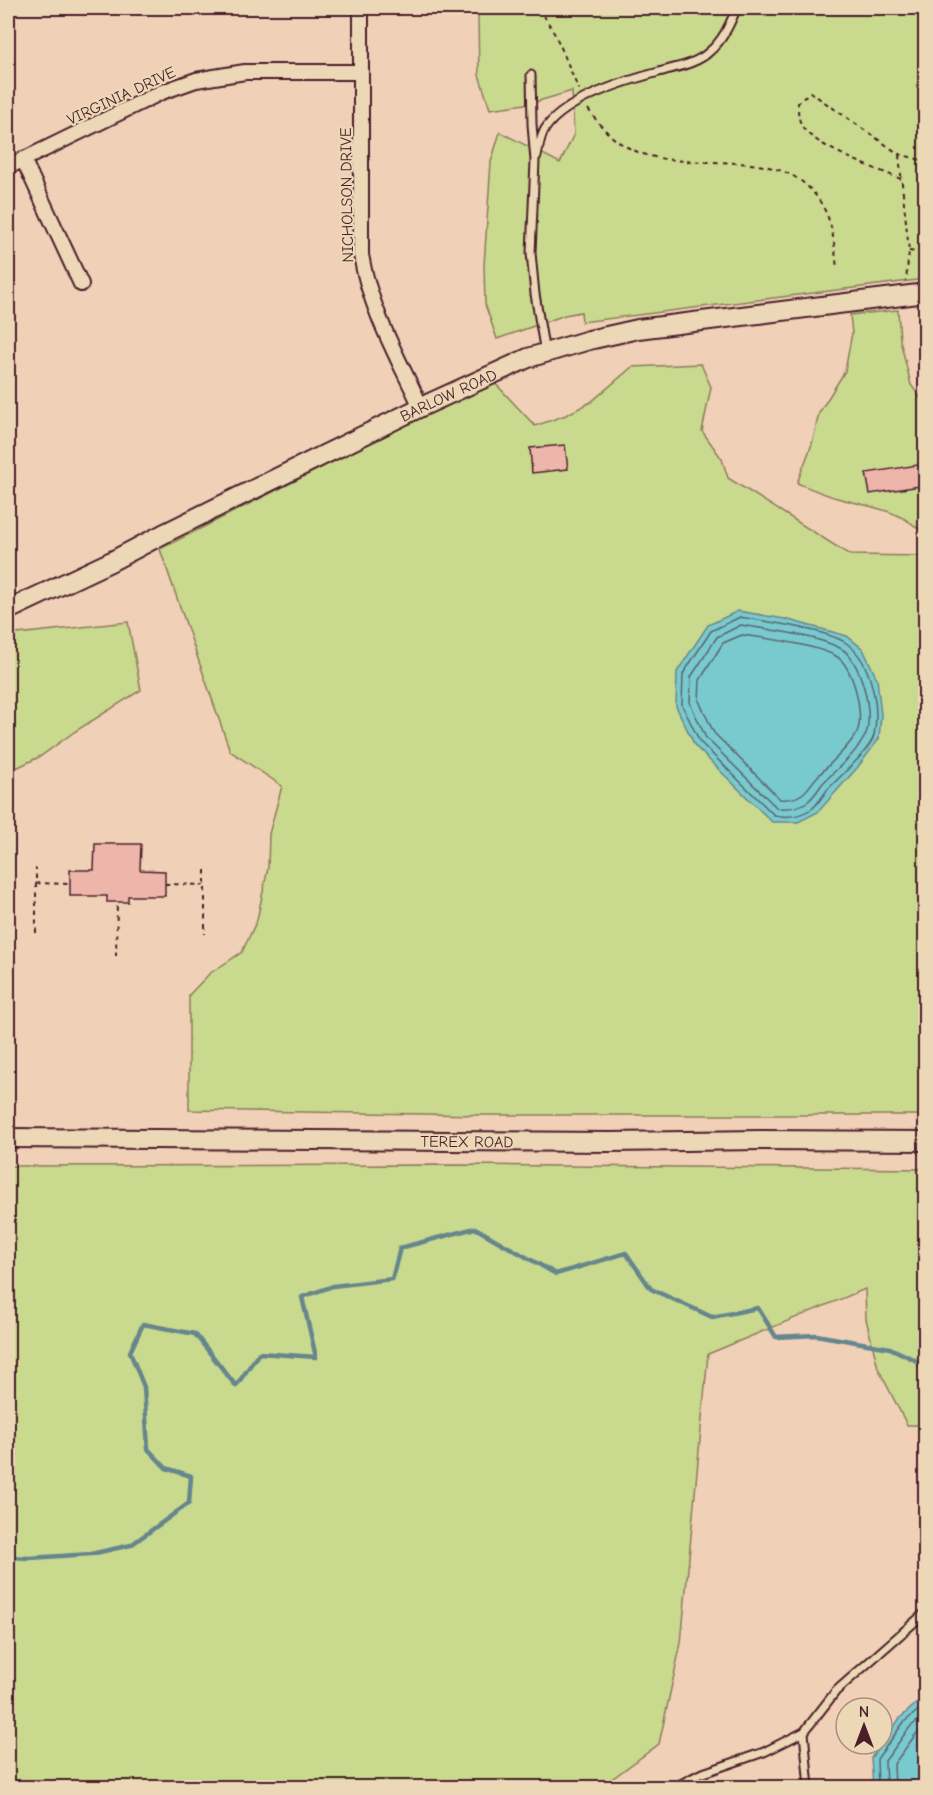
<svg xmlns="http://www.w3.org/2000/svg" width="933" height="1795" font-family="'Comic Neue',sans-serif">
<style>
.green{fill:#c9d98d;stroke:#8a7c5c;stroke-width:1.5}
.water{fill:#78cace;stroke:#66868d;stroke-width:1.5}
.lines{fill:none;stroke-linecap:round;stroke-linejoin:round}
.shore{stroke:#5c636c;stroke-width:1.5}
.stream{stroke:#66868d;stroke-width:4.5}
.building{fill:#eeb5aa;stroke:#4a1f2b;stroke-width:1.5}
.lane-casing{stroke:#4a1f2b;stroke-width:11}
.street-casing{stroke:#4a1f2b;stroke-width:18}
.secondary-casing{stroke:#4a1f2b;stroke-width:22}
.path{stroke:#4a1f2b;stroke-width:2;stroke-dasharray:4.5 4.5;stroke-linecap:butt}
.lane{stroke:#ecd8b7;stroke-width:7}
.street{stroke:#ecd8b7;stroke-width:14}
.secondary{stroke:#ecd8b7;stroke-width:18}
.labels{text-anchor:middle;stroke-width:4.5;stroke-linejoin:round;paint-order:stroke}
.street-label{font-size:16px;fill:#4a1f2b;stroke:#ecd8b7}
</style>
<rect width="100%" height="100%" fill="#f0d0b6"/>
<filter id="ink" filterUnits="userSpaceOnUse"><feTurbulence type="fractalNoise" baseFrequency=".0167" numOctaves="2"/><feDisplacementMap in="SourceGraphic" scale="12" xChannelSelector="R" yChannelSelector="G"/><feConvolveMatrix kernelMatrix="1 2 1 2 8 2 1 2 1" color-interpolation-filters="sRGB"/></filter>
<g filter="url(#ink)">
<path class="green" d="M475,8H925V279L582,322L581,312L565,315L497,339L485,304L484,265L491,162L500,132L560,163L574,134L572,91L532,103L490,109L479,75L478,17Z
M898,310L900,340L911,385L925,404V536C903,509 868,507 837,498C823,494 810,488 797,483L812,444L819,413L845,371L852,333L850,315Z
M701,364L711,387L702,431L722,459L728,478L850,555L925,556V1115H481L189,1110V995L209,974L242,952L257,920L268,868L269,834L282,786L230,751L160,549L493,381L535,426L566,415L591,402L632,367Z
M128,622L141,690L74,732L41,756L8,772V635Z
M454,1165L925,1169V1421L921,1425H907L878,1368L866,1319L865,1289L708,1354L681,1643L659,1744L601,1787H8V1166Z"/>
<path class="water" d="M738,611L785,619L847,636L863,649L877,679L881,715L879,739L857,768L818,812L798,822H772L695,746L676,706L677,672L708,625Z
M925,1696V1787H873L871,1758L900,1718Z"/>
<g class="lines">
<path class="shore" d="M740,617C765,621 827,630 846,643C871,660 880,706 874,735C871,750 838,778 827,790C823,796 818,803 813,808C801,816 787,818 774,815L700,742L682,705L683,674L711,631Z
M741,625C770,630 814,635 840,648C861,658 875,716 865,736C855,755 836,769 822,784C818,790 813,798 807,802C798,808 788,809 777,808L706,738L690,703L691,677L717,637Z
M742,635C766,638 815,645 836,656C853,665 865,715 857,732C848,749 830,763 817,777C812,782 808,790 802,794C795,799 788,800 780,799L714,733L699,701L700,680L723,643Z
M878,1788L877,1759L904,1722L926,1704
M886,1788L885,1761L910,1727L926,1714
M895,1788L894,1764L916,1734L926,1726"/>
<path class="stream" d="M8,1557L30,1558L91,1554L131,1545L189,1503L191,1476L166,1468L148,1449L144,1387L130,1352L143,1324L195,1334L236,1386L259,1353L316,1357L302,1297L333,1286L392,1279L400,1248L475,1228L556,1274L626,1253L651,1289L712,1317L758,1308L776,1337L816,1335L890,1348L915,1360L926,1371"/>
</g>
<path class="building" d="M565,445L568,469L532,473L530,448Z
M924,464L926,485L870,494L866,473Z
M95,844H141L140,870L165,871V896H128V902H107V896H70V870H94Z"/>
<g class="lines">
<g class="lane-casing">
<path id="lane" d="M531,75L532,124L535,161L531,253L535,294L545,353
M537,156C539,147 540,137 545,129C565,99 625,81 659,72C676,67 697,64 710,51C722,41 729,26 735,12
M804,1732L809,1788
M673,1788L700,1774L764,1752L804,1732L836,1691L926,1612"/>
</g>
<g class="street-casing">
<path id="street" d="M361,8V255C370,309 398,358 421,407
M23,159L81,284
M8,167L162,92L196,80L245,72H361"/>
</g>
<g class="secondary-casing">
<g id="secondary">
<path id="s1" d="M8,610L112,561L167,532L421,407L528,358L589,340L638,329L926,293"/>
<path id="s2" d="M8,1138L610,1142L761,1140L926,1141"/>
</g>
</g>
<path class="path" d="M538,8C558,33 566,62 579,90
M588,109C599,124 610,138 627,147C692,182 791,132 827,215C834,232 835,251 837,269
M899,155L909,251L906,281
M901,179C879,170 812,146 802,126C798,119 798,112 798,103L810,92L899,154L921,160L926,159
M909,251L926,253
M205,870V934
M36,883L70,884
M165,884L204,885
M36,933V868
M116,956L117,902"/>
<use href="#lane" class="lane"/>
<use href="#street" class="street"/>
<use href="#secondary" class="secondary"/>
</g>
</g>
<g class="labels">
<g class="street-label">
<text transform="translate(121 95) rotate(-25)" y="6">VIRGINIA DRIVE</text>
<text transform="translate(346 195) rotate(-91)" y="6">NICHOLSON DRIVE</text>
<text dy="6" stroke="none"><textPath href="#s1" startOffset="490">BARLOW ROAD</textPath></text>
<text dy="6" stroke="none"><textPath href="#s2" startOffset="459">TEREX ROAD</textPath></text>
</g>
</g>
<rect width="933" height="1795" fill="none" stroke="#ecd8b7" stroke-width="30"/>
<rect x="15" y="15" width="903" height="1765" fill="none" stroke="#4a1f2b" stroke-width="2" filter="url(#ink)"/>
<g transform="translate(864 1726)"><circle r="28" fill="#ecd8b7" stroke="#ab8e7f" stroke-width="1.5"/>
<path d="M0-4.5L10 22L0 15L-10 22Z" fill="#4a1f2b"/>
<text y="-9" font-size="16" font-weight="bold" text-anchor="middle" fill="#4a1f2b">N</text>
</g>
</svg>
